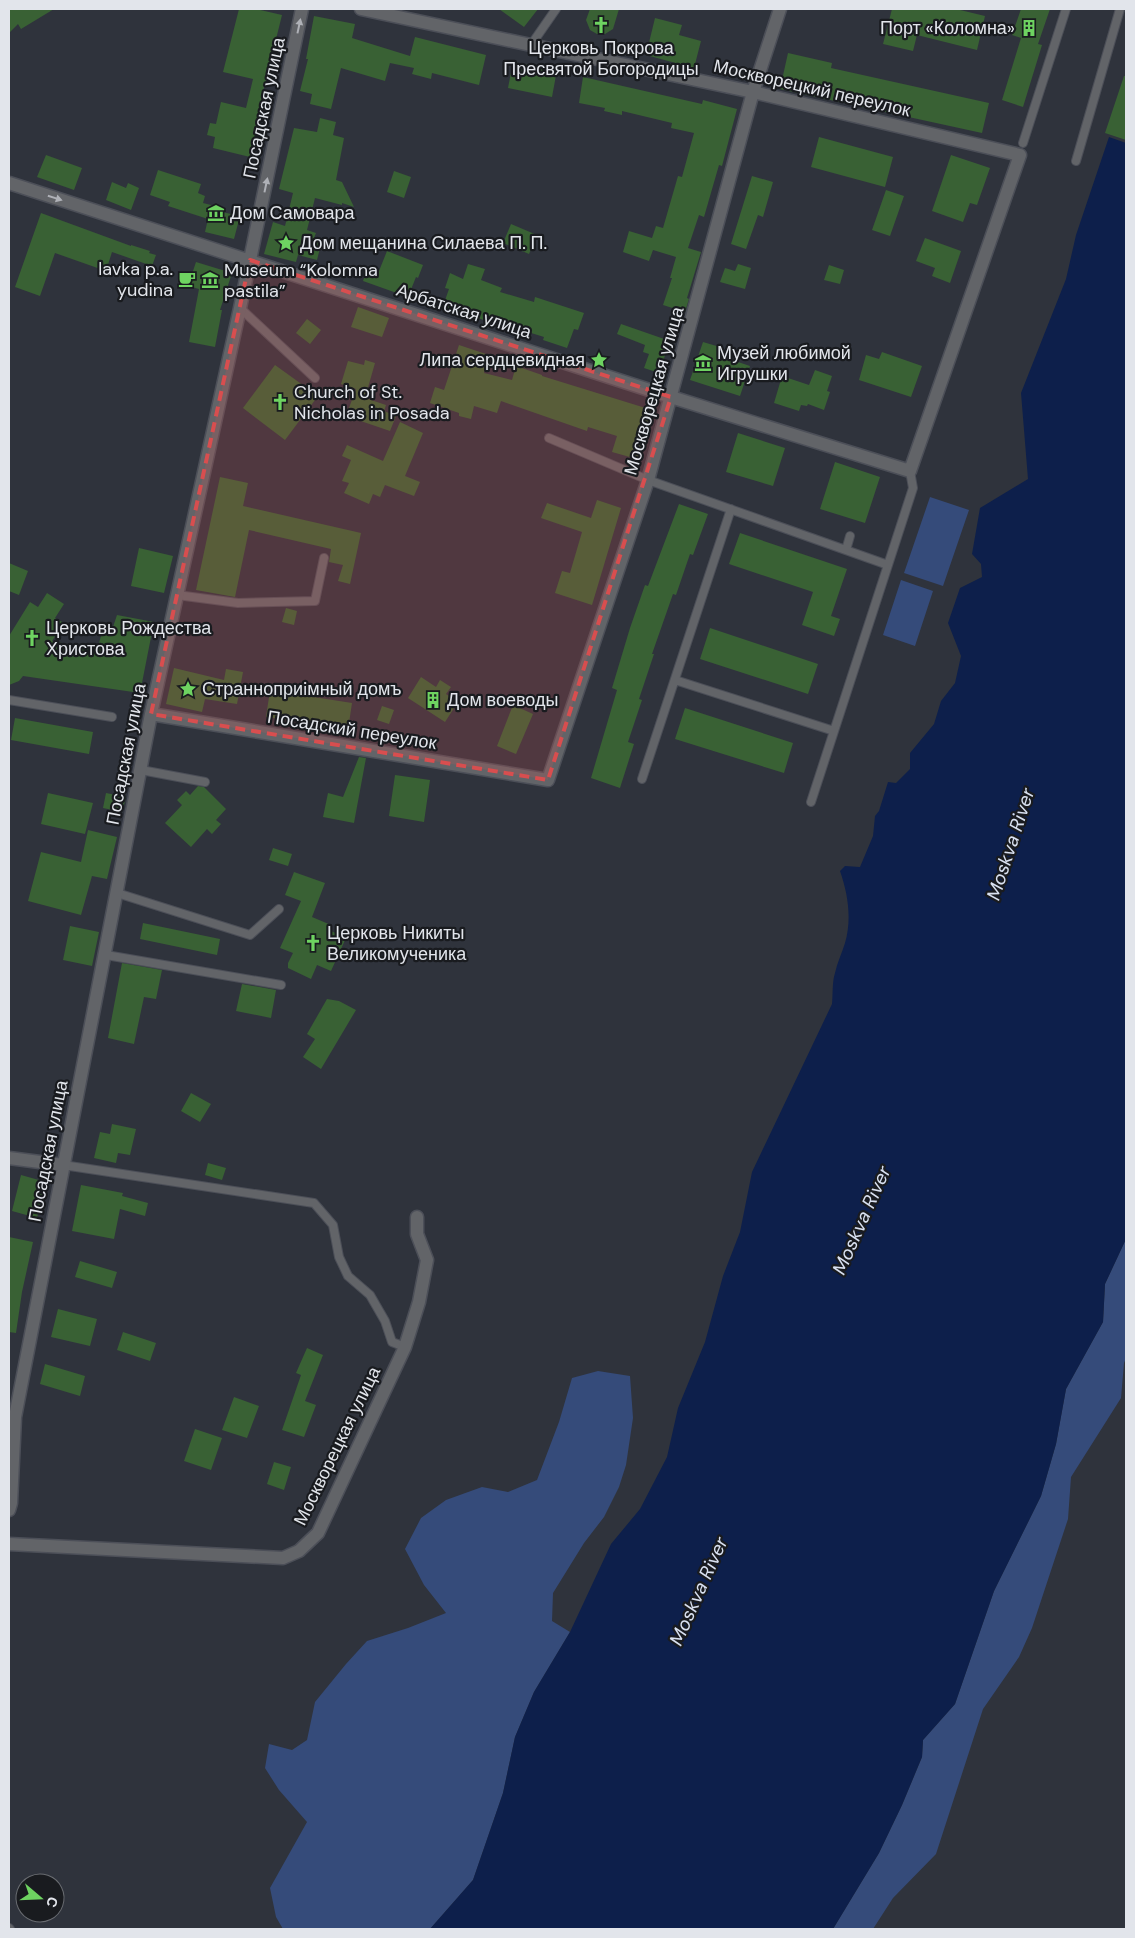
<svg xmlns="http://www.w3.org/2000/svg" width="1135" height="1938" font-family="'DM Sans',sans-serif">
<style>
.green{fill:#354b7a}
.water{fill:#0d1f4b}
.building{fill:#396134}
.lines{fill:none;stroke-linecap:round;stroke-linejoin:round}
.lane-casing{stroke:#4c4f58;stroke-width:10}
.street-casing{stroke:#4c4f58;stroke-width:15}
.lane{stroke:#626468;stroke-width:8}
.street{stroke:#626468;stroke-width:12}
.oneway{fill:#afb1b7}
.marked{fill:#d84e4f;fill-opacity:0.2;stroke:#d84e4f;stroke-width:4;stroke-dasharray:10 6;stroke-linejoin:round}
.labels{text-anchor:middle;stroke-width:4.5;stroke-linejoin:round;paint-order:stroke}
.poi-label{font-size:18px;fill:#e2e5eb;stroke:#191b1f;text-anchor:start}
.street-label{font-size:18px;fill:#e2e5eb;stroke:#191b1f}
.water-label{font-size:19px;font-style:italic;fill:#d9e1f1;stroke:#191b1f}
</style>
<rect width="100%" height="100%" fill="#2f333c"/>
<path class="green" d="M930,497L969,510L943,586L904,573Z
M901,580L933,591L915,646L883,635Z
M1126,1239V1358L1124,1363L1121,1398L1071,1477L1068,1519L1032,1628L1019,1657L983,1709L936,1854L893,1898L873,1929H833L879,1853L902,1805L922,1757L923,1740L955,1704L994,1591L1041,1496L1056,1444L1066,1389L1103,1322L1105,1284Z
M598,1371L630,1376L633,1418L626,1465L619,1487L604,1517L584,1543L553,1593L552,1621L570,1632L534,1692L515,1737L503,1793L473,1880L430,1929H283L276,1917L270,1888L307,1822L279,1790L265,1768L269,1744L292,1750L307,1740L315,1702L346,1664L367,1641L408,1628L446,1613L424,1585L405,1549L421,1518L446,1500L482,1487L508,1492L537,1480L559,1422L572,1378Z"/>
<path class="water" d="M1109,137L1126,143V1239L1105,1284L1103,1322L1066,1389L1056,1444L1041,1496L994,1591L955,1704L923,1740L922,1757L902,1805L879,1853L833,1929H430L473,1880L503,1793L515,1737L534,1692L570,1632L611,1544L640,1509L667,1457L678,1408L705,1342L723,1276L740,1232L752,1172L832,1004C833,994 832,982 835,973C837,963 842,953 845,943C852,919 848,894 840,871L845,866L860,867L873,836L875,816L879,811L888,782L896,783L910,769V753L934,724L941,701L955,683L961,656L948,623L960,588L982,577L981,564L972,554L980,508L1028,479L1021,393L1066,279L1076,235Z"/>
<path class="building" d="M9,9H54L21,29L18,24L9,33Z
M239,9H256L282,15L261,100L263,101L250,157L213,148L215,137L207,135L210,123L216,124L221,102L246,108L253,79L223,72Z
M499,9H538L524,27Z
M590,9H619L613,29L605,34H597L590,30L586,20Z
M892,9H956L985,16L977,50L917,35L913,51L883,44Z
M1021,9H1050L1038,44L1042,45L1023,107L1002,100L1021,38L1012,35Z
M314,16L355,24L352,38L410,56L415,37L486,55L479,85L432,73L431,79L412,74L414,68L390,63L385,81L341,68L331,109L310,104L312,94L300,91L308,59H306Z
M655,18L682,25L679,35L701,41L694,68L646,55Z
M788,53L832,63L831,68L989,103L982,133L780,89Z
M513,62L557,70L552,97L508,88Z
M1124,76H1126V140L1105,133Z
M583,77L702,104L703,100L737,109L722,166L719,165L704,217L699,215L688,248L701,252L687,298L689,299L685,312L663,305L672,278H670L676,257L653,250L649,261L623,252L629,231L652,238L656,226L663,228L678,176L682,177L694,133L671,128L672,123L622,111V115L604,111L605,108L579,103Z
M320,118L336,122L333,135L344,138L336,180L342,182L354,207L342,203V205L315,198L307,230L316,233L314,238L322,240L317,260L298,255L296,262L264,254L273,222L285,226L293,193L279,189L294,128L317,132Z
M819,137L893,157L885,187L811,167Z
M46,155L82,168L74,190L37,177Z
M951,155L990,168L977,205L970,203L963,222L932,211Z
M158,170L201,184L198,193L205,196L203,203L223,208L222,212L240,216L234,239L205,232L208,219L168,206L170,202L150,195Z
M394,171L411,177L404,198L387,192Z
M752,176L773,182L763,217L758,215L746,249L731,244Z
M112,182L126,188L128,183L139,188L131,210L106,200Z
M886,190L904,196L890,236L872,230Z
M41,213L131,246V245L150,251L149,253L156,255L152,266L112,252L106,271L55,253L40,296L15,287Z
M511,224L537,235L529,254L503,243Z
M925,238L961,251L950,283L932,276L935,268L916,261Z
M387,251L423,265L418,278L416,277L408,297L363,281L368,267L379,271Z
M196,262L232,273L220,310H222L215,347L189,342L199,289L188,286Z
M468,264L485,269L481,280L502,288L500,292L534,302L535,297L584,313L578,330L574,329L567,348L543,340L544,337L496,322L495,324L443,306L449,289L445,288L450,273L463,279Z
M738,264L751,268L745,289L720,282L725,268L735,271Z
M829,265L844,270L840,284L824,280Z
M358,307L389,318L382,337L351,327Z
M307,319L321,330L310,344L296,333Z
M621,324L670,341L659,373L644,368L649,354L643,352L645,345L617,334Z
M703,342L720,347L717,355L750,366L740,396L690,380Z
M459,345L489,355L484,373L512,380L516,366L542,375V376L652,410L637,459L612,452L617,436L588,427L587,431L501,401L497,413L474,406L471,419L459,416V413L430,403L435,387L444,390Z
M882,352L922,366L911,397L859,380L866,355L879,359Z
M365,360L375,363L365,398L386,405L384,411L396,416L390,431L346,416L356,389L341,384L348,361L364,365Z
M275,365L318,396L285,440L243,408Z
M815,370L832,376L827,391L830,392L824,410L808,404L807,406L801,405L799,411L774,403L782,376L809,385Z
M400,422L423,433L405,476L420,482L414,496L385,485L380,497L373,494L369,504L344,493L349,483L342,481L351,460L342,456L347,445L383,461Z
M738,433L785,448L773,486L726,472Z
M835,462L880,477L865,523L820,509Z
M220,477L248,483L243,506L361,533L350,584L338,581L343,565L329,562L331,549L249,530L235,597L196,590Z
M597,500L621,508L592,605L555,593L562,571L570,573L582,532L541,518L547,503L591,518Z
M679,504L708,514L693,555L690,554L676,595L673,594L652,654H654L639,699L642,700L628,742L634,744L620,788L591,778L617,690L612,688L630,628L645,585L648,586Z
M740,533L847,569L831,616L840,619L834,636L802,625L813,592L729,564Z
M139,548L173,556L164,593L131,586Z
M9,563L28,571L19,595L9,591Z
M47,593L64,604L55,618L64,623L52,641L97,650L103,629L112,630L117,615L154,622L140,693L23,676L19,681L9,685V636L30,602L38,607Z
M286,608L297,611L294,625L282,622Z
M710,628L818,664L808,694L700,659Z
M174,668L224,680L226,669L243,672L237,704L205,699L202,712L166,704Z
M421,677L436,687L440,680L451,687L446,694L458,702L445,722L408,698Z
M271,684L289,687L288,693L352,703L347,736L299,729L300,722L266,717Z
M513,705L533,714L516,754L497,746Z
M382,706L394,710L389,724L377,720Z
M685,708L793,743L784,773L675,739Z
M15,718L93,732L89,754L11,740Z
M359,757L366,758L354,823L323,817L328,793L343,797Z
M395,775L430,780L424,822L389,816Z
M198,786L204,787L226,809L216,820L221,824L212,834L207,829L191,847L165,823L182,805L177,800L186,791L190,795Z
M48,793L93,803L85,834L41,824Z
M106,793L126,797L122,812L103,808Z
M88,830L117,837L107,879L92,876L81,915L28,901L41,852L81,862Z
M273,848L292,854L288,866L269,860Z
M294,872L325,883L312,917L331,925L329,930L346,938L331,971L317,965L311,979L288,968V963L293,953L280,948L301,901L285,895Z
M143,923L220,939L217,955L140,939Z
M70,926L99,932L92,966L63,960Z
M122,963L162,970L156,999L144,997L134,1044L108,1038Z
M242,984L276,990L271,1018L236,1011Z
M327,999L339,1001L356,1010L321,1069L303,1057L315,1039L307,1034Z
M191,1093L211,1104L200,1122L181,1111Z
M112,1124L136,1129L130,1155L118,1153L116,1163L94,1158L100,1132L110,1134Z
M208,1163L226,1168L222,1180L205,1175Z
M21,1175L46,1182L37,1218L12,1211Z
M81,1185L123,1193L122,1196L148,1203L145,1216L120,1209L114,1239L72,1231Z
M9,1237L33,1242L22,1292L16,1333L9,1332Z
M80,1261L117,1272L112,1288L75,1277Z
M58,1309L97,1319L90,1346L51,1337Z
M123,1332L156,1343L150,1361L117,1350Z
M307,1348L323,1355L305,1401L316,1405L304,1437L282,1430L301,1375L296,1373Z
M45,1364L85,1376L80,1396L40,1384Z
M234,1397L259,1406L247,1438L222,1430Z
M195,1429L222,1438L211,1470L184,1461Z
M274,1462L291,1467L284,1490L267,1484Z"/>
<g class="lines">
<g class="lane-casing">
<path id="lane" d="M531,45L556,9
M1023,143L1066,9
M1076,161L1120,9
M240,308L315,378
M549,438L648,480L888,565
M846,550L850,536
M177,595L238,603L315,601L324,558
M675,680L834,731
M9,700L112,717
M141,770L205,782
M642,779L731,509
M811,802L913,488L910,471
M117,893L250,935L279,909
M106,955L281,985
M63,1165L314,1203L333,1225L339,1257L348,1276L370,1295L385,1321L392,1342L405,1347
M9,1928L10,1929"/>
</g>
<g class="street-casing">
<path id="street" d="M9,183L671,397L910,471L1020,155L753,92L361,9
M151,714L548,780L648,480L753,92L780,9
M9,1158L63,1165
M9,1510L11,1503L15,1417L151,714L240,308L302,9
M9,1544L283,1558L299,1551L318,1533L405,1347L419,1302L427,1260L417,1234V1217"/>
</g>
<use href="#lane" class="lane"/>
<use href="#street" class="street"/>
</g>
<defs><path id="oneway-solid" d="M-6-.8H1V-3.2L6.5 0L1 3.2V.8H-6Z" transform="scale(1.25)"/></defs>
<g class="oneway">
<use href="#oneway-solid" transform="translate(299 26) rotate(-78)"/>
<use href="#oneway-solid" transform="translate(266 185) rotate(-78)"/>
<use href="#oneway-solid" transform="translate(55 198) rotate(18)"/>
</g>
<path class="marked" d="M250,260L671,397L548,780L151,714Z"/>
<defs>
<g id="church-bare" transform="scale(1.35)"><path d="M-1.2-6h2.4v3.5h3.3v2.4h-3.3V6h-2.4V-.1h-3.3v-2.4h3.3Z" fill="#6ed361" stroke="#191b1f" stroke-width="2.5" paint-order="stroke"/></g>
<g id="building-bare" transform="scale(1.35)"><path d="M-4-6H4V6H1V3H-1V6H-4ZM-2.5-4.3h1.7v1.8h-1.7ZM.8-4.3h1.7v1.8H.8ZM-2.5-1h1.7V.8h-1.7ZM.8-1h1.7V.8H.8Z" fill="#6ed361" stroke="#191b1f" stroke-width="2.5" paint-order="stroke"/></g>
<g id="museum-bare" transform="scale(1.35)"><path d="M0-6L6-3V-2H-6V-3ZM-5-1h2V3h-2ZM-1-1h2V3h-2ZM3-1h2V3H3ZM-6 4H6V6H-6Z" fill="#6ed361" stroke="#191b1f" stroke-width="2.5" paint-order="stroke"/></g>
<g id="sight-bare" transform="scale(1.35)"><path d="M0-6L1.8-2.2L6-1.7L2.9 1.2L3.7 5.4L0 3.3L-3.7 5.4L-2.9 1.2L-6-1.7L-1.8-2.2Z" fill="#6ed361" stroke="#191b1f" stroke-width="2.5" paint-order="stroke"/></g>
<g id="cafe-bare" transform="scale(1.35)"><path d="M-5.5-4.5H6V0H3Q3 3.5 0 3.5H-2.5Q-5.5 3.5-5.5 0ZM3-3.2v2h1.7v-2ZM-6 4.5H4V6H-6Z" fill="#6ed361" stroke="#191b1f" stroke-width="2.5" paint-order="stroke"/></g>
</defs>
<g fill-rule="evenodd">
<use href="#church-bare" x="601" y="25"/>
<use href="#building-bare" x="1029" y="28"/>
<use href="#museum-bare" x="216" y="213"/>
<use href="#sight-bare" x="286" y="243"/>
<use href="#cafe-bare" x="187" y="279"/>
<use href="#museum-bare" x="210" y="280"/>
<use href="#sight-bare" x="599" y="360"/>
<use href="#museum-bare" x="703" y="363"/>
<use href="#church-bare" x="280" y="402"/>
<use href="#church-bare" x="32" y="638"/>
<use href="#sight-bare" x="188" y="689"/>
<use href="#building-bare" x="433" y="700"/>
<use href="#church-bare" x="313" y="943"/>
</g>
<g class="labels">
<g class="poi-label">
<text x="1015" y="34" text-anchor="end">Порт «Коломна»</text>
<text x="601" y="54" text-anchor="middle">Церковь Покрова<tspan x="601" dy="21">Пресвятой Богородицы</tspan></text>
<text x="230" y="219">Дом Самовара</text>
<text x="300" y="249">Дом мещанина Силаева П. П.</text>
<text x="173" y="275" text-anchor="end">lavka p.a.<tspan x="173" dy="21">yudina</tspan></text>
<text x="224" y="276">Museum “Kolomna<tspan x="224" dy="21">pastila”</tspan></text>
<text x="717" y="359">Музей любимой<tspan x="717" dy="21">Игрушки</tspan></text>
<text x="585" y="366" text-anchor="end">Липа сердцевидная</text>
<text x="294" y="398">Church of St.<tspan x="294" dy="21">Nicholas in Posada</tspan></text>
<text x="46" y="634">Церковь Рождества<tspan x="46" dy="21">Христова</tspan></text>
<text x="202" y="695">Странноприiмный домъ</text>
<text x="447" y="706">Дом воеводы</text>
<text x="327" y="939">Церковь Никиты<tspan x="327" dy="21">Великомученика</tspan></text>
</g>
<g class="street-label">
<text transform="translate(812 88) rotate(13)" y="6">Москворецкий переулок</text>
<text transform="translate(264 108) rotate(-78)" y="6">Посадская улица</text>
<text transform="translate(464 311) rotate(18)" y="6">Арбатская улица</text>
<text transform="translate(654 391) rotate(-74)" y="6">Москворецкая улица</text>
<text transform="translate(352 730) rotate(9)" y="6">Посадский переулок</text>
<text transform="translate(126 754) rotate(-79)" y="6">Посадская улица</text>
<text transform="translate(48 1151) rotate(-79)" y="6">Посадская улица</text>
<text transform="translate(337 1446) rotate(-64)" y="6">Москворецкая улица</text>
</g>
<g class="water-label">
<text transform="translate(1010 844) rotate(-72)" y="7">Moskva River</text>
<text transform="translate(861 1220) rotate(-66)" y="7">Moskva River</text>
<text transform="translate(698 1591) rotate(-66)" y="7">Moskva River</text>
</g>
</g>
<rect width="1135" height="1938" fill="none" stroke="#e2e5eb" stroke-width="20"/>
<g transform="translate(40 1898) rotate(109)"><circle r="24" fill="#191b1f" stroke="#696c71"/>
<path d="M0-4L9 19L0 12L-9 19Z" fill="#6ed361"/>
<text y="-8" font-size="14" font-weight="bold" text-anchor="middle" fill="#e2e5eb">С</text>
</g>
</svg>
